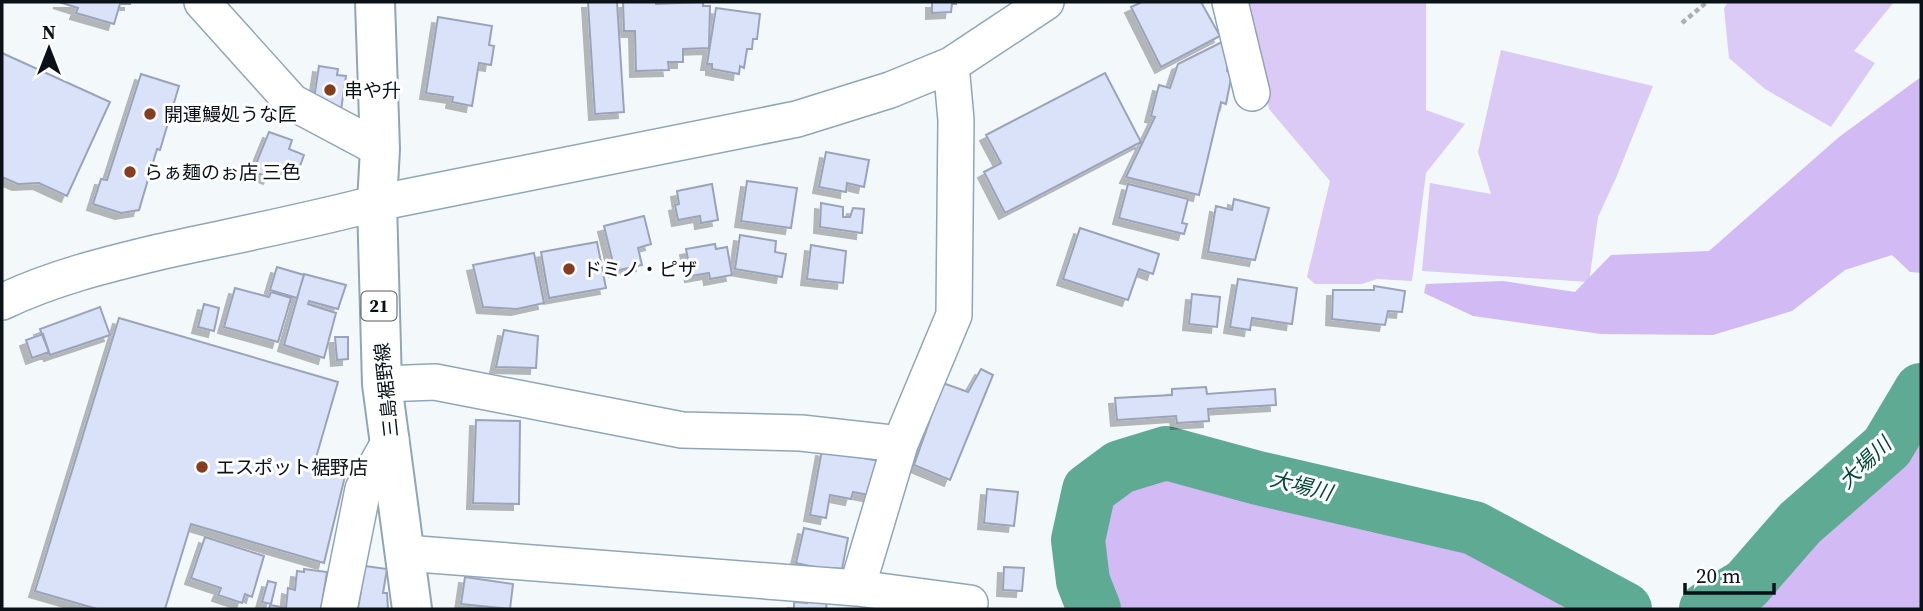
<svg xmlns="http://www.w3.org/2000/svg" width="1923" height="611" font-family="'Source Serif 4','Noto Sans JP',serif">
<style>
.green{fill:#dbcaf6}
.forest{fill:#d2baf4}
.lines{fill:none;stroke-linecap:round;stroke-linejoin:round}
.river{stroke:#5faa93;stroke-width:54}
.building{fill:#dae2fa;stroke:#9ba3b9;stroke-width:2;filter:url(#shadow)}
.minor-casing{stroke:#90a6b6;stroke-width:38}
.major-casing{stroke:#90a6b6;stroke-width:42}
.path{stroke:#aab0b4;stroke-width:4.5;stroke-dasharray:5 3.5;stroke-linecap:butt}
.minor{stroke:#fff;stroke-width:35}
.major{stroke:#fff;stroke-width:38}
.poi-dot{fill:#853d1f;stroke:#fff;stroke-width:2.5}
.labels{text-anchor:middle;stroke-width:6;stroke-linejoin:round;paint-order:stroke}
.shield{fill:#fff;stroke:#54595d;stroke-width:2}
.shield-label{font-size:18px;font-weight:bold;fill:#0a1218}
.poi-label{font-size:19px;fill:#0a1218;stroke:#fff;text-anchor:start}
.street-label{font-size:19px;fill:#0a1218;stroke:#fff}
.water-label{font-size:21px;font-style:italic;fill:#034838;stroke:#fff}
</style>
<defs>
<filter id="shadow"><feDropShadow dx="-6" dy="6" stdDeviation="0" flood-color="#0004"/></filter>
</defs>
<rect width="100%" height="100%" fill="#f3f8fb"/>
<path class="green" d="M1249,2H1426V110L1465,124L1426,173L1412,281L1377,279L1362,284H1315L1307,277L1330,181L1269,109Z
M1728,2H1894L1854,51L1875,63L1831,127L1765,89L1729,58L1724,8Z
M1501,50L1653,86L1616,178L1598,217L1589,282L1422,271L1430,183L1491,194L1478,152Z"/>
<path class="forest" d="M1921,77V273L1910,272L1892,255L1845,270L1792,311L1713,335L1601,334L1473,316L1424,293L1426,284L1503,281L1575,292L1611,255L1709,251L1839,137Z
M1921,368V609H1757L1899,407Z
M1168,466L1395,524L1510,566L1602,609H1103L1095,585V517L1120,489Z"/>
<g class="lines">
<path class="river" d="M1094,609L1083,581L1078,540L1089,490L1120,467L1166,453L1258,478L1474,528L1625,609
M1706,609L1746,585L1800,523L1887,447L1921,390"/>
</g>
<path class="building" d="M59,2H130V4H120L114,24L76,13L78,8Z
M588,2H617L624,112L595,114Z
M623,2H656V4L703,2V6H710L709,48L683,49V62H668L669,70L636,71L635,31H624Z
M932,2H956V4H952L951,12L932,13Z
M1142,2H1201L1220,36L1161,67L1131,7Z
M716,8L760,14L757,39H753L752,49H747L744,68L740,66L739,74L712,69V64H707Z
M438,17L492,26L489,45L494,46L491,65L479,63L472,106L452,102L453,97L426,93Z
M1222,42L1228,59L1227,71L1232,73L1226,104L1221,102L1199,195L1126,177L1155,117L1151,116L1159,85L1170,88L1178,64Z
M2,53L110,102L67,196L39,183L18,184L2,177Z
M319,66L338,69L337,75L346,76L341,110L313,105Z
M1105,73L1141,142L1005,213L984,172L1001,163L986,135Z
M141,74L179,86L160,150L157,149L139,210L121,213L93,204L101,179L107,180Z
M269,132L292,140L289,149L304,155L298,171L272,173L269,178L253,171Z
M826,152L869,160L864,187L847,183L846,192L819,187Z
M747,181L797,188L791,228L741,221Z
M712,184L718,220L701,223L700,216L678,220L675,205L679,204L677,191Z
M1128,184L1188,199L1182,223L1187,224L1184,234L1119,218Z
M1234,199L1269,208L1255,260L1208,252L1216,206L1232,210Z
M821,203L843,207V217H850L853,208L864,209L862,233L820,227Z
M644,216L651,244L638,248L642,265L615,271L604,226Z
M1080,228L1159,254L1153,274L1139,269L1128,300L1063,279Z
M740,235L776,241L775,252L786,254L782,277L735,269Z
M597,242L606,288L549,298L541,252Z
M715,244L716,249L727,247L732,275L710,279L709,273L691,276L686,249Z
M811,245L846,251L843,283L807,279Z
M534,253L544,303L517,309L483,307L473,265Z
M277,267L304,275L297,298L270,290Z
M304,274L346,285L338,309L309,301L308,304L336,313L324,358L284,345Z
M1238,279L1297,288L1292,324L1252,318L1250,330L1230,327Z
M1374,286L1405,291L1402,312L1388,311L1385,325L1332,319L1333,290H1374Z
M235,288L269,297L271,292L291,298L278,342L224,327Z
M1192,294L1220,297L1217,327L1189,324Z
M204,304L219,308L214,331L198,327Z
M100,307L110,335L50,355L40,329Z
M119,318L338,382L315,461L346,472L324,563L191,524L165,609H97L35,591Z
M504,330L538,336L536,368L496,367Z
M43,334L49,352L32,358L26,340Z
M335,337H348V359L337,360Z
M981,369L993,375L950,480L914,465L943,383L968,392Z
M1206,387L1207,394L1275,389L1276,405L1208,409L1209,421L1177,423L1176,416L1117,420L1115,398L1172,395V389Z
M476,420L520,421L519,504L473,503Z
M822,450L884,462L878,497L853,492L851,499L830,495L826,518L810,515Z
M987,489L1018,492L1014,526L984,523Z
M804,528L848,538L842,569L833,568V571L796,563Z
M205,537L264,556L252,597L245,594L242,603L218,595L221,588L191,578Z
M365,566L387,569L383,593H387L388,609H358Z
M1004,567L1024,568L1022,591L1003,590Z
M304,569L327,572L321,609H269L270,605L286,608L288,588L295,590L297,571L304,572Z
M465,577L513,584L510,609L461,604Z
M268,581L276,583L271,604L262,602Z
M807,600L827,601L826,609H794V602L807,603Z"/>
<g class="lines">
<g class="minor-casing">
<path id="minor" d="M202,2L292,102L380,149
M1230,2L1252,93
M2,302C52,278 105,265 159,252C232,236 305,222 377,203L797,119L890,90L951,65L1046,2
M382,384L435,382L682,430L801,433L900,444
M405,553L857,588L970,603
M857,588L900,444L954,315L956,120L951,65
M339,609L363,489L391,439"/>
</g>
<g class="major-casing">
<path id="major" d="M375,2L380,149L377,203L382,384L412,609"/>
</g>
<path class="path" d="M1682,23L1707,2"/>
<use href="#minor" class="minor"/>
<use href="#major" class="major"/>
</g>
<g class="poi-dot">
<circle cx="330" cy="90" r="7"/>
<circle cx="150" cy="114" r="7"/>
<circle cx="130" cy="172" r="7"/>
<circle cx="569" cy="269" r="7"/>
<circle cx="202" cy="467" r="7"/>
</g>
<g class="labels">
<rect class="shield" x="361.5" y="291.5" width="35" height="29" rx="5"/>
<g class="shield-label">
<text x="379" y="312">21</text>
</g>
<g class="poi-label">
<text x="344" y="97">串や升</text>
<text x="164" y="121">開運鰻処うな匠</text>
<text x="144" y="179">らぁ麺のぉ店 三色</text>
<text x="583" y="276">ドミノ・ピザ</text>
<text x="216" y="474">エスポット裾野店</text>
</g>
<g class="street-label">
<text transform="translate(386 390) rotate(-96)" y="7">三島裾野線</text>
</g>
<g class="water-label">
<text transform="translate(1865 463) rotate(-44)" y="7">大場川</text>
<text transform="translate(1301 486) rotate(14)" y="7">大場川</text>
</g>
</g>
<rect width="1923" height="611" fill="none" stroke="#0a1218" stroke-width="7"/>
<g transform="translate(49 49)" stroke="#ffffff" stroke-width="5" paint-order="stroke">
<path d="M0-5L12 26L0 18L-12 26Z" fill="#0a1218"/>
<text y="-10" font-size="19" font-weight="bold" text-anchor="middle" fill="#0a1218">N</text>
</g>
<path d="M1685 583v10h89v-10" fill="none" stroke="#0a1218" stroke-width="3.5"/>
<text x="1696" y="583" font-size="21" fill="#0a1218" stroke="#ffffff" stroke-width="5" paint-order="stroke">20 m</text>
</svg>
